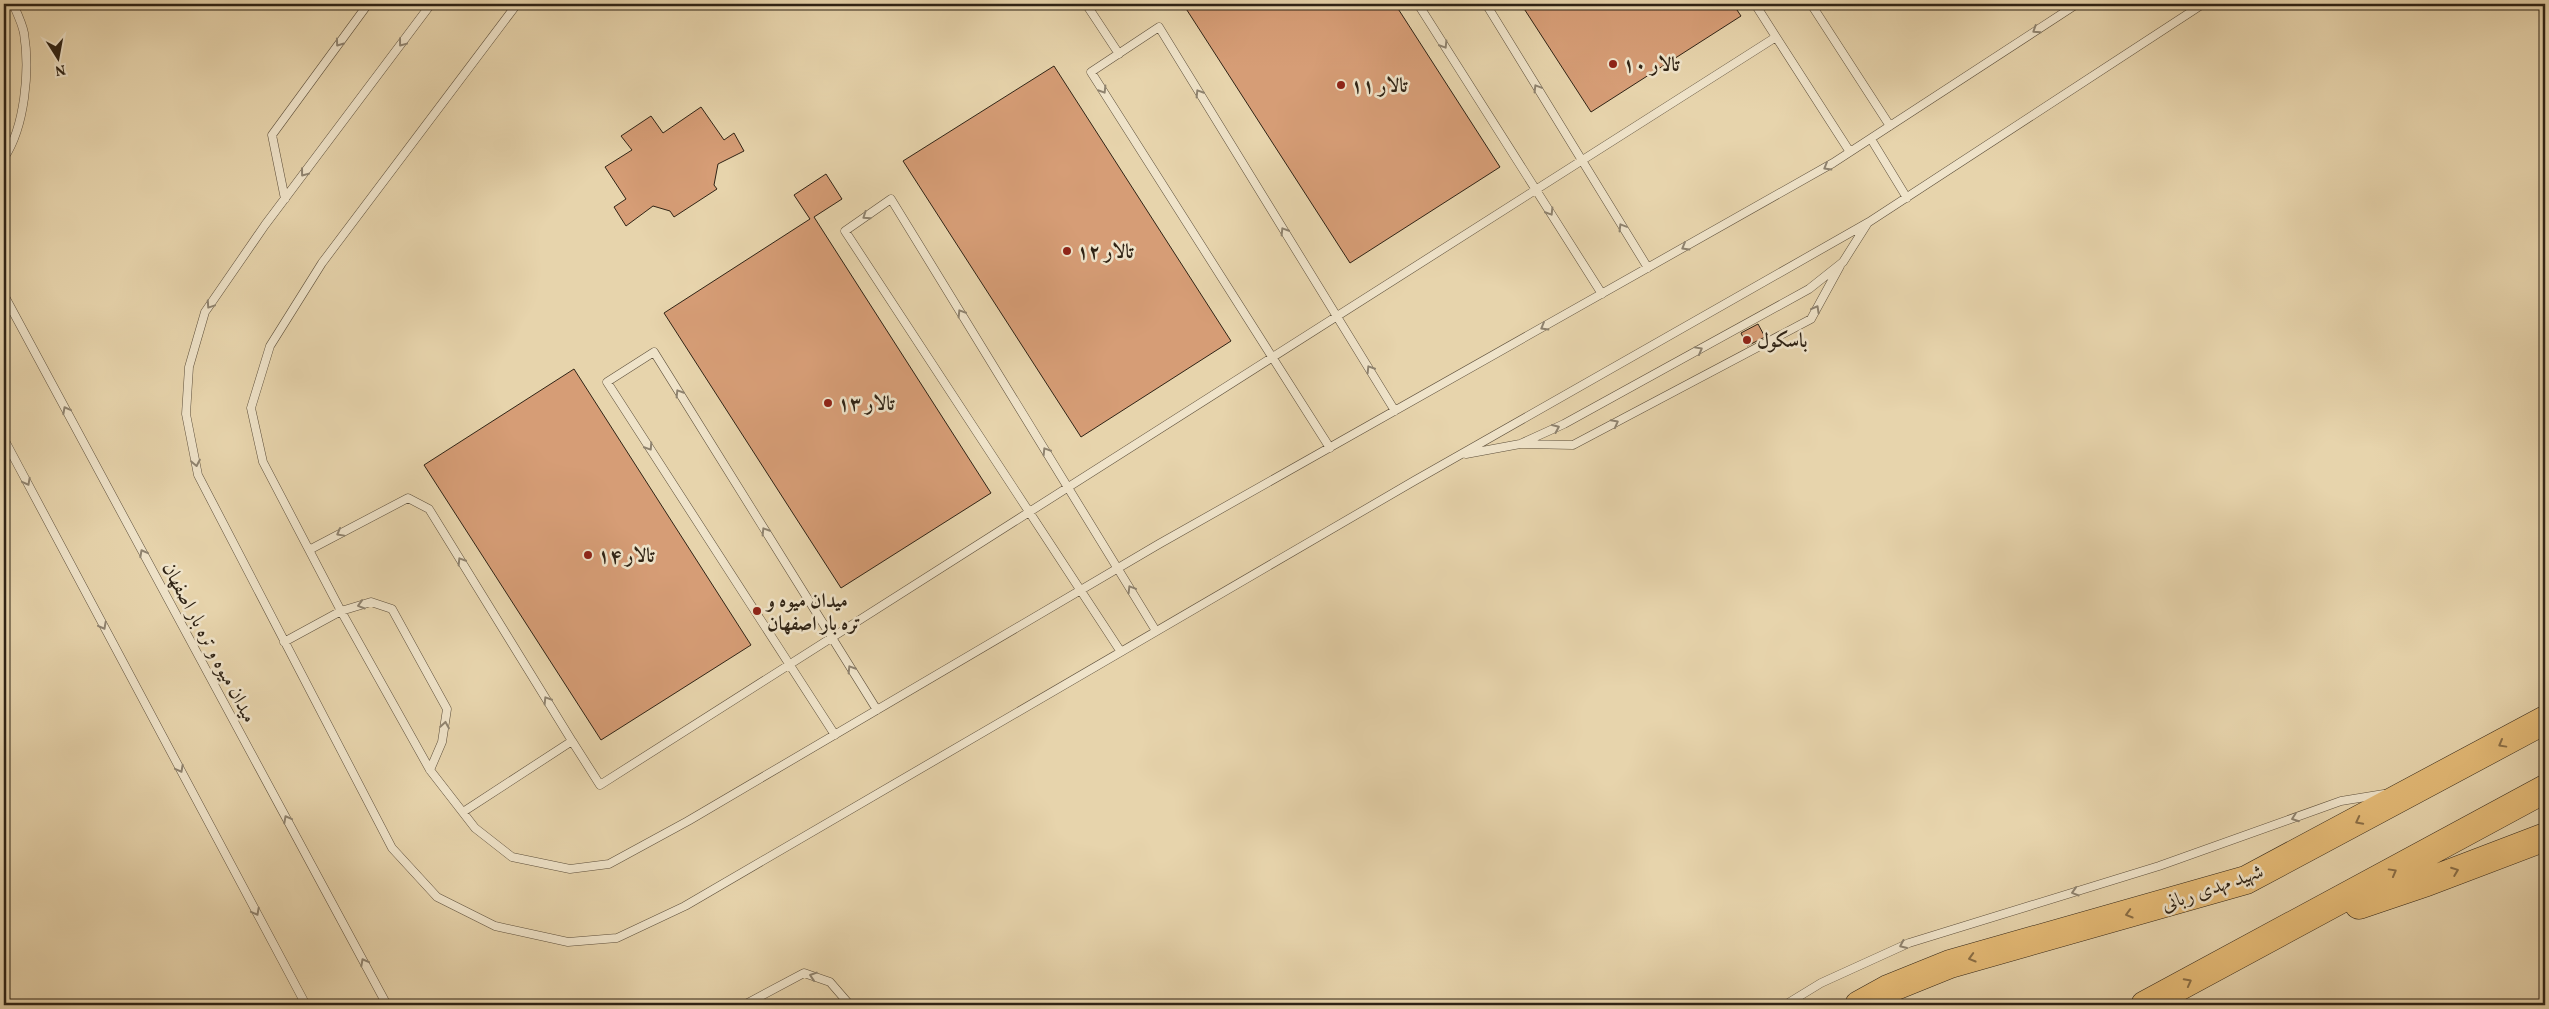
<svg xmlns="http://www.w3.org/2000/svg" width="2549" height="1009" font-family="Vollkorn,Amiri,serif">
<style>
.building{fill:#d69d76;stroke:#2f2315}
.lines{fill:none;stroke-linecap:round;stroke-linejoin:round}
.lane-casing{stroke:#5d4f3b;stroke-width:9}
.highway-casing{stroke:#2f2315;stroke-width:29}
.lane{stroke:#efe3c9;stroke-width:8}
.highway{stroke:#e4ba76;stroke-width:28}
.oneway{stroke:#8f836f}
.oneway2{stroke:#8a6e46}
.poi-dot{fill:#8f2418;stroke:#efe3c9;stroke-width:2}
.labels{text-anchor:middle;stroke-width:5;stroke-linejoin:round;paint-order:stroke}
.poi-label{font-size:20px;font-weight:bold;fill:#2f2315;stroke:#efe3c9;text-anchor:start}
.street-label{font-size:20px;fill:#2f2315;stroke:#efe3c9}
</style>
<rect width="100%" height="100%" fill="#e7d4ac"/>
<filter id="stains"><feTurbulence type="fractalNoise" baseFrequency=".004" numOctaves="4"/><feColorMatrix values="0 0 0 0 .2 0 0 0 0 .09 0 0 0 0 .02 0 0 0 .5 -.17"/></filter>
<radialGradient id="worn" r=".72"><stop offset=".6" stop-color="#630" stop-opacity="0"/><stop offset="1" stop-color="#630" stop-opacity=".3"/></radialGradient>
<path class="building" d="M1183,4H1395L1500,167L1350,263Z
M1521,4H1733L1741,16L1591,112Z
M1054,66L1231,341L1081,437L903,161Z
M701,107L724,140L734,133L744,151L718,164L714,185L717,189L674,217L670,211L653,206L626,226L614,207L626,199L605,167L632,150L621,136L651,116L663,133Z
M826,174L842,199L814,217L991,493L841,588L664,313L810,219L794,195Z
M1758,324L1765,337L1747,346L1741,333Z
M574,369L751,645L601,740L424,465Z"/>
<g class="lines">
<g class="lane-casing">
<path id="lane" d="M431,4L265,225L205,312L189,367L186,414L198,475L392,848L437,897L495,926L568,942L617,938L685,906L1414,481L1869,222L2203,4
M517,4L322,263L270,346L251,408L263,462L341,611L430,770L475,828L512,857L570,869L609,864L688,821L1159,544L1833,163L2077,4
M1086,4L1119,54
M1418,4L1602,294
M1486,4L1648,268
M1811,4L1890,126
M1776,37L1850,152
M1871,139L1907,198
M4,158C25,127 30,70 24,33C22,23 17,13 13,4
M285,199L272,135L368,4
M4,295L387,1005
M4,439L306,1005
M1522,444L1573,445L1811,319L1840,266
M1330,448L1091,72L1159,27L1395,411
M1466,454L1520,444L1564,424L1809,289L1843,262L1867,224
M309,550L408,498L429,509L572,741
M284,642L341,611L371,602L392,609L447,709L442,742L430,770
M1121,652L845,231L891,199L1156,631
M835,735L607,382L654,352L877,710
M463,812L572,741L600,785L1776,37L1755,4
M744,1005L804,973L830,982L850,1005
M1785,1005L1821,983L1909,943L2159,866L2341,801L2384,794"/>
</g>
<g class="highway-casing">
<path id="highway" d="M2359,905L2427,882L2545,837
M1859,1005L1888,989L1950,964L2246,880L2545,720
M2145,1005L2545,789"/>
</g>
<use href="#lane" class="lane"/>
<use href="#highway" class="highway"/>
</g>
<defs><path id="oneway-chevron" d="M-2-3.5L2.5 0L-2 3.5" fill="none" stroke-width="1.6" stroke-linecap="round" stroke-linejoin="round" transform="scale(1.25)"/></defs>
<g class="oneway">
<use href="#oneway-chevron" transform="translate(2036 30) rotate(147)"/>
<use href="#oneway-chevron" transform="translate(339 43) rotate(126)"/>
<use href="#oneway-chevron" transform="translate(402 43) rotate(127)"/>
<use href="#oneway-chevron" transform="translate(1444 45) rotate(58)"/>
<use href="#oneway-chevron" transform="translate(1537 88) rotate(-121)"/>
<use href="#oneway-chevron" transform="translate(1103 90) rotate(58)"/>
<use href="#oneway-chevron" transform="translate(1199 93) rotate(-122)"/>
<use href="#oneway-chevron" transform="translate(1827 167) rotate(150)"/>
<use href="#oneway-chevron" transform="translate(304 173) rotate(127)"/>
<use href="#oneway-chevron" transform="translate(1550 212) rotate(58)"/>
<use href="#oneway-chevron" transform="translate(866 216) rotate(146)"/>
<use href="#oneway-chevron" transform="translate(1622 227) rotate(-121)"/>
<use href="#oneway-chevron" transform="translate(1284 231) rotate(-122)"/>
<use href="#oneway-chevron" transform="translate(1685 247) rotate(150)"/>
<use href="#oneway-chevron" transform="translate(210 305) rotate(124)"/>
<use href="#oneway-chevron" transform="translate(1816 309) rotate(-61)"/>
<use href="#oneway-chevron" transform="translate(961 313) rotate(-122)"/>
<use href="#oneway-chevron" transform="translate(1544 327) rotate(150)"/>
<use href="#oneway-chevron" transform="translate(1699 350) rotate(-29)"/>
<use href="#oneway-chevron" transform="translate(1370 369) rotate(-122)"/>
<use href="#oneway-chevron" transform="translate(679 393) rotate(-122)"/>
<use href="#oneway-chevron" transform="translate(66 410) rotate(-118)"/>
<use href="#oneway-chevron" transform="translate(1615 423) rotate(-28)"/>
<use href="#oneway-chevron" transform="translate(1556 428) rotate(-24)"/>
<use href="#oneway-chevron" transform="translate(649 447) rotate(57)"/>
<use href="#oneway-chevron" transform="translate(1046 451) rotate(-122)"/>
<use href="#oneway-chevron" transform="translate(196 463) rotate(79)"/>
<use href="#oneway-chevron" transform="translate(27 482) rotate(62)"/>
<use href="#oneway-chevron" transform="translate(765 531) rotate(-122)"/>
<use href="#oneway-chevron" transform="translate(340 533) rotate(151)"/>
<use href="#oneway-chevron" transform="translate(143 553) rotate(-118)"/>
<use href="#oneway-chevron" transform="translate(461 561) rotate(-122)"/>
<use href="#oneway-chevron" transform="translate(1131 589) rotate(-121)"/>
<use href="#oneway-chevron" transform="translate(361 605) rotate(163)"/>
<use href="#oneway-chevron" transform="translate(103 626) rotate(62)"/>
<use href="#oneway-chevron" transform="translate(851 669) rotate(-122)"/>
<use href="#oneway-chevron" transform="translate(547 700) rotate(-122)"/>
<use href="#oneway-chevron" transform="translate(445 725) rotate(-81)"/>
<use href="#oneway-chevron" transform="translate(180 769) rotate(62)"/>
<use href="#oneway-chevron" transform="translate(2295 818) rotate(160)"/>
<use href="#oneway-chevron" transform="translate(287 819) rotate(-118)"/>
<use href="#oneway-chevron" transform="translate(2075 892) rotate(163)"/>
<use href="#oneway-chevron" transform="translate(256 912) rotate(62)"/>
<use href="#oneway-chevron" transform="translate(1903 945) rotate(156)"/>
<use href="#oneway-chevron" transform="translate(364 962) rotate(-118)"/>
<use href="#oneway-chevron" transform="translate(813 976) rotate(-162)"/>
</g>
<g class="oneway2">
<use href="#oneway-chevron" transform="translate(2502 744) rotate(151)"/>
<use href="#oneway-chevron" transform="translate(2359 821) rotate(153)"/>
<use href="#oneway-chevron" transform="translate(2455 871) rotate(-21)"/>
<use href="#oneway-chevron" transform="translate(2393 872) rotate(-29)"/>
<use href="#oneway-chevron" transform="translate(2129 914) rotate(164)"/>
<use href="#oneway-chevron" transform="translate(1972 958) rotate(164)"/>
<use href="#oneway-chevron" transform="translate(2188 982) rotate(-28)"/>
</g>
<g class="poi-dot">
<circle cx="1613" cy="64" r="5"/>
<circle cx="1341" cy="85" r="5"/>
<circle cx="1067" cy="251" r="5"/>
<circle cx="1747" cy="340" r="5"/>
<circle cx="828" cy="403" r="5"/>
<circle cx="588" cy="555" r="5"/>
<circle cx="757" cy="611" r="5"/>
</g>
<g class="labels">
<g class="poi-label">
<text x="1623" y="71">تالار ۱۰</text>
<text x="1351" y="92">تالار ۱۱</text>
<text x="1077" y="258">تالار ۱۲</text>
<text x="1757" y="347">باسكول</text>
<text x="838" y="410">تالار ۱۳</text>
<text x="598" y="562">تالار ۱۴</text>
<text x="767" y="607">میدان میوه و<tspan x="767" dy="23">تره بار اصفهان</tspan></text>
</g>
<g class="street-label">
<text transform="translate(210 642) rotate(62)" y="7">میدان میوه و تره بار اصفهان</text>
<text transform="translate(2212 887) rotate(-19)" y="7">شهید مهدی ربانی</text>
</g>
</g>
<rect width="2549" height="1009" fill="none" stroke="#e7d4ac" stroke-width="20"/>
<rect x="5" y="5" width="2539" height="999" fill="none" stroke="#2f2315" stroke-width="2.5"/>
<rect x="10" y="10" width="2529" height="989" fill="none" stroke="#2f2315"/>
<g transform="translate(58 58) rotate(169)" stroke="#efe3c9" stroke-width="4" paint-order="stroke">
<path d="M0-4L9 19L0 12L-9 19Z" fill="#2f2315"/>
<text y="-8" font-size="14" font-weight="bold" text-anchor="middle" fill="#2f2315">N</text>
</g>
<rect width="100%" height="100%" filter="url(#stains)"/>
<rect width="100%" height="100%" fill="url(#worn)"/>
</svg>
